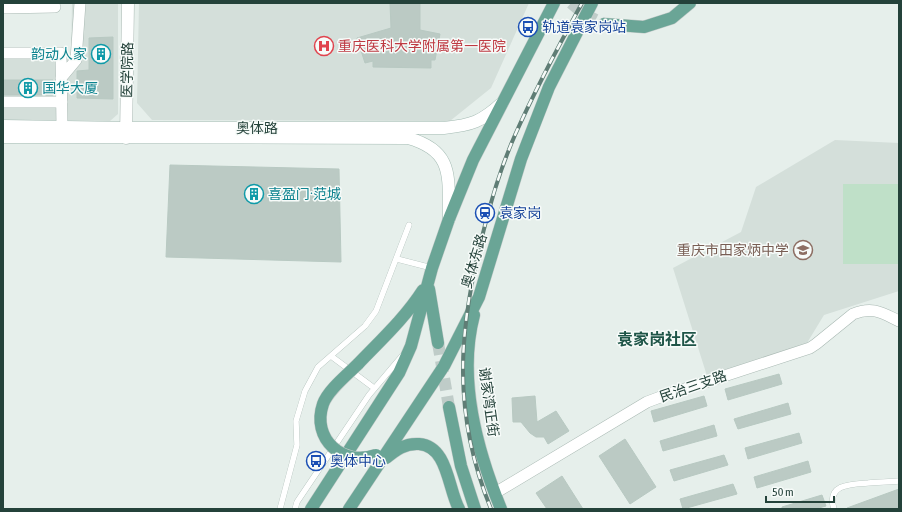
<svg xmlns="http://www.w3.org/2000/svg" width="902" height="512" font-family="'Asap Condensed','Noto Sans SC',sans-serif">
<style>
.built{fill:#d4dfda}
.green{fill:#bfe0c8}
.building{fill:#bbcac4;stroke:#b8c9c2}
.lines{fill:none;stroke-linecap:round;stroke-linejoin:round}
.primary-tunnel{stroke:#bfccc8;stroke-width:12;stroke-dasharray:12 6;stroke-linecap:butt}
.service-casing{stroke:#a8b8b2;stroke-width:6}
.minor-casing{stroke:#a8b8b2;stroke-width:12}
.tertiary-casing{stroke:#a8b8b2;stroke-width:13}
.secondary-casing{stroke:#a4bbb3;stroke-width:13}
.primary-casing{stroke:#c2cac8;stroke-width:13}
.service{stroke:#fff;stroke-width:5.5}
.minor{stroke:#fff;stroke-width:11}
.tertiary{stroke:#fff;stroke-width:12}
.secondary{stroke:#fff;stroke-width:12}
.primary{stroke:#6aa596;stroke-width:12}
.rail-casing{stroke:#5f7d75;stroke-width:4}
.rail{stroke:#f7fbf9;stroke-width:2.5;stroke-dasharray:8;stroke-linecap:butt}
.primary-bridge-casing{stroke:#c2cac8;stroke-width:13;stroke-linecap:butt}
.primary-bridge{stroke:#6aa596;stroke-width:12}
.labels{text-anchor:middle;stroke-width:3;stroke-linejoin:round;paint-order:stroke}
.transit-label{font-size:14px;fill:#164399;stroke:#f7fbf9;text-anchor:start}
.health-label{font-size:14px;fill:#be3a42;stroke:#f7fbf9;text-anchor:start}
.culture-label{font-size:14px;fill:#0d838f;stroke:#f7fbf9;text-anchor:start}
.street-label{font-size:14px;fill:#24423a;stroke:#f7fbf9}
.education-label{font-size:14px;fill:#785e54;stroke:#f7fbf9;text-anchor:end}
.quarter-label{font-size:16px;font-weight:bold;fill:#1f5548;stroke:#f7fbf9}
</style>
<rect width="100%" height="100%" fill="#e6efeb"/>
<path class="built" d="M72,3H118V114L110,121L3,120V59H71Z
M139,3H529L491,88L450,121L152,120L137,103Z
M835,140L899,143V291L824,315L807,343L707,376L673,268L741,232L756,187Z"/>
<path class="green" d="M843,184H899V264H843Z"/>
<path class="building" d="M390,3H420V30L440,34L435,60H431V68L373,67V61L365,63L357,38L391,28Z
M113,37V99L77,98V71L89,70V38Z
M3,80H53L54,95H3Z
M170,165L339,169L341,262L166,257Z
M779,374L782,384L728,400L725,389Z
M535,396L537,422L556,411L569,431L548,444L544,437H536L530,433L521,422H513L512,398Z
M704,396L707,406L654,422L651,411Z
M788,403L791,414L738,429L734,419Z
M714,425L717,436L663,451L660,441Z
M799,433L802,443L748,459L745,448Z
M625,439L656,487L630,504L599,456Z
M724,455L728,465L674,481L670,470Z
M808,461L811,472L757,488L754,477Z
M562,476L583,509H547L536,493Z
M733,484L737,494L683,509L680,499Z
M899,489V509H847V508Z
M822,495L826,506L815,509H782V507Z"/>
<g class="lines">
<path class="primary-tunnel" d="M571,3L584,14L604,24
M438,343L449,407"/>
<g class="service-casing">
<path id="service" d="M397,259L432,268
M331,356L374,388
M280,509L297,445L296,421L305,391L318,367L365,326L376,311L409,225
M295,509L297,502L369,395L402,356
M834,509C826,484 851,484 868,483C878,482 889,482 899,481"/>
</g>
<g class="minor-casing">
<path id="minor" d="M3,8L55,7
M3,53H61L62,127
M61,78L76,60L80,3
M3,102H62
M495,493L647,402L663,396L810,348L816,344L853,314C873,306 882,313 899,321"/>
</g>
<g class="tertiary-casing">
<path id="tertiary" d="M126,138L128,3"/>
</g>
<g class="secondary-casing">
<path id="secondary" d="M3,126L126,128H444C472,125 481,122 502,103
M3,137L408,138C455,151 448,178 449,219"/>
</g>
<g class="primary-casing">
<path id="primary" d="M604,24L644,27L672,18L690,3
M429,289L438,343
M474,315C457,379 477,450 501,509
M358,364C381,340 405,318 423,290
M449,407L461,466L475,509
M386,458C396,450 405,443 419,444C448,446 448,489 459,509
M311,509L399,373L411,346L432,268L449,219L473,160L554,3
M349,509L444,366L479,297L521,159L549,87L592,3"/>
</g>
<use href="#service" class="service"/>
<use href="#minor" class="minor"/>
<use href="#tertiary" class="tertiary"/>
<use href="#secondary" class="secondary"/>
<use href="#primary" class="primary"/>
<g class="rail-casing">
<path id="rail" d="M491,509C452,413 458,332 483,233C491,200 501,167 515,135C535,90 558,47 582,3"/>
</g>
<use href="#rail" class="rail"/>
<g class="primary-bridge-casing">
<path id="primary-bridge" d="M358,364C347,375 328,390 323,404C311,439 343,467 376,455"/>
</g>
<use href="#primary-bridge" class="primary-bridge"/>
</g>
<defs>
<g id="bus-ring" transform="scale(1)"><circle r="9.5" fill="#f7fbf9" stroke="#1a4fb4" stroke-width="1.5"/><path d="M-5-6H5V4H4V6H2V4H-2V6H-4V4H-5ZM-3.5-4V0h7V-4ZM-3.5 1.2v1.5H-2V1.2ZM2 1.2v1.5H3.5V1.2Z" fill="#1a4fb4"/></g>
<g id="hospital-ring" transform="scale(1)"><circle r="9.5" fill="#f7fbf9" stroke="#e0444e" stroke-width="1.5"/><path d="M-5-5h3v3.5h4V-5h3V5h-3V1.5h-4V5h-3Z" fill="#e0444e"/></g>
<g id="building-ring" transform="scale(1)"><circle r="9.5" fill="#f7fbf9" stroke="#0f9aa8" stroke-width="1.5"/><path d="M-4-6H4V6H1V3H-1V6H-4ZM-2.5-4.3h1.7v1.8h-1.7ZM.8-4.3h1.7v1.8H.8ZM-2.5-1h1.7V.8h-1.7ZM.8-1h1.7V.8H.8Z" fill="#0f9aa8"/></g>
<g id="station-ring" transform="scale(1)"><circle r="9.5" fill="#f7fbf9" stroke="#1a4fb4" stroke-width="1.5"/><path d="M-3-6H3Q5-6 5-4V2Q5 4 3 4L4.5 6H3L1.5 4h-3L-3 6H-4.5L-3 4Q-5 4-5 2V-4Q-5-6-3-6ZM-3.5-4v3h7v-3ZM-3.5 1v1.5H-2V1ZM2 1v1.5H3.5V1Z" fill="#1a4fb4"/></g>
<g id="school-ring" transform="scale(1)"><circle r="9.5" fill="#f7fbf9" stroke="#8d6e63" stroke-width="1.5"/><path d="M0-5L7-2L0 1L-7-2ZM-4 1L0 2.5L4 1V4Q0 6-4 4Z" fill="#8d6e63"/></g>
</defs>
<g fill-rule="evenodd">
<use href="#bus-ring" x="528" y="27"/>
<use href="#hospital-ring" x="324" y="46"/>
<use href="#building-ring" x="101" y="54"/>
<use href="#building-ring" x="28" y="88"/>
<use href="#building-ring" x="254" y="194"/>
<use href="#station-ring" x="485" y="213"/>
<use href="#school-ring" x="803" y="250"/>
<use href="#bus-ring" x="316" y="461"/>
</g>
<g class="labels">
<g class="transit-label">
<text x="542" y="32">轨道袁家岗站</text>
<text x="499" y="218">袁家岗</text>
<text x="330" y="466">奥体中心</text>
</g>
<g class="health-label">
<text x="338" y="51">重庆医科大学附属第一医院</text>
</g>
<g class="culture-label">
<text x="87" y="59" text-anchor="end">韵动人家</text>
<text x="42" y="93">国华大厦</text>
<text x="268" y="199">喜盈门·范城</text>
</g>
<g class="street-label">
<text transform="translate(127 70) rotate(-89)" y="5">医学院路</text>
<text x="257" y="133">奥体路</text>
<text transform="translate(474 261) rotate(-73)" y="5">奥体东路</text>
<text transform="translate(693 386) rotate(-19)" y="5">民治三支路</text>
<text transform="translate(489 402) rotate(82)" y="5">谢家湾正街</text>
</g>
<g class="education-label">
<text x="789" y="255">重庆市田家炳中学</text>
</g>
<g class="quarter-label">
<text x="657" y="345">袁家岗社区</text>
</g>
</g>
<rect width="902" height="512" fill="none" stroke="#24423a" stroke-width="8"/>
<path d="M766 496v6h68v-6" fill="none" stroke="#24423a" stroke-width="2"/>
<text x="772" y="496" font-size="12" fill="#24423a" stroke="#f7fbf9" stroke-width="3" paint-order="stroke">50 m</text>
</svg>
